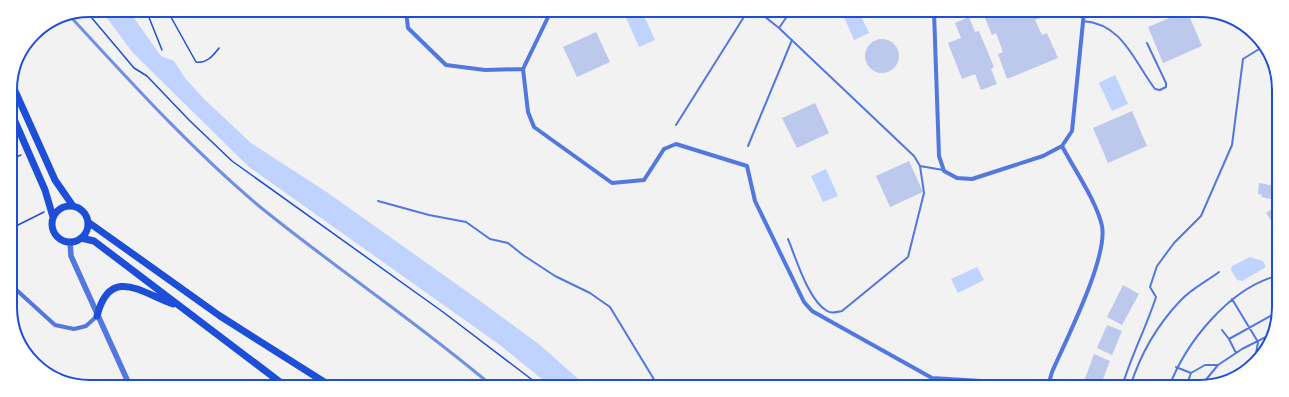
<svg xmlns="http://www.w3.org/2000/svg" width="1289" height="397" font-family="'Source Sans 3',sans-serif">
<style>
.water{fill:#bfd3fe}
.building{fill:#bdc9ec}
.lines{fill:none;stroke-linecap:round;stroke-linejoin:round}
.path{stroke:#1d4ed8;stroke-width:1.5}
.service{stroke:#5277de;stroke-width:2}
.minor{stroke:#5277de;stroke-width:4}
.tertiary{stroke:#5277de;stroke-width:5.5}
.primary{stroke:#1d4ed8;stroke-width:7}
.rail{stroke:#7290e2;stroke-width:3}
.rim{fill:none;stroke:#1d4ed8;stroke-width:2}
</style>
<rect width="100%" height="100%" fill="#f2f2f2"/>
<path class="water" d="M101,10L129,11L161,56L174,61L185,78L204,99L251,143L328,193L476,298L540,345L585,385H549L500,345L249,167L133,53Z
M642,11L655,40L639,47L626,18Z
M842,12H859L869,33L854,40Z
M1115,75L1128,104L1112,111L1099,83Z
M826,169L838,196L823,202L811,176Z
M1250,257L1263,261L1266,267L1242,281L1237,280L1231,270L1232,266Z
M977,267L984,280L958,293L951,279Z"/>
<path class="building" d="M1038,12L1040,18L1035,20L1042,35L1047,33L1058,58L1007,79L998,54L1003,52L996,33L992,35L983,13Z
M1181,13H1188L1202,46L1163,63L1148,27Z
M969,17L975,32L979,31L994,67L991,69L997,84L981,90L975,74L962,79L948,43L961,38L955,23Z
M596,32L610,62L577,77L563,47Z
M865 56a17 17 0 1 1 34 0a17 17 0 1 1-34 0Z
M815,103L829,133L797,148L782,118Z
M1132,111L1147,146L1108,163L1093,128Z
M1277,158V170L1276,171L1271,160Z
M909,161L923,192L890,207L876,176Z
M1259,183L1277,186L1276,197L1272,196L1271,199L1261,197L1262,195L1258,194Z
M1277,206V229L1266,213Z
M1123,285L1139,294L1122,325L1107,317Z
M1107,325L1122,331L1112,355L1097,348Z
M1094,354L1110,361L1100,387H1082Z"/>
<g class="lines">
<path class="path" d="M146,10L162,50
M167,10L196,62C206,64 213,56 219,48
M86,11L134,68L147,76L189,120L232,161L443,312L539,385
M11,159L21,155
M11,224L14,227L44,212"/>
<path class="service" d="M759,12L779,28L790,12
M1083,21C1123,24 1133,60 1155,89L1160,90L1166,87V83L1147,43
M779,28L914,156L920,166L924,193L908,257L842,311C837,312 832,314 827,311C808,300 796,258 788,239
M676,125L747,12
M748,146L792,40
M920,166L943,170
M378,201L429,215L466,222L490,239L508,243L523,255L555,276L590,293L610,307L658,386
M1232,299L1258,342L1256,354L1258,356
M1222,330L1229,339L1236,353
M1229,339L1276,313
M1176,367L1191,373
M1122,387C1131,356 1146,328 1156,297L1150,287L1157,266L1174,243L1201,216L1232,145L1243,59L1264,46
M1130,387C1140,355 1158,324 1181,300C1191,289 1207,281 1219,272
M1169,387C1186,342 1229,289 1276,276
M1186,387L1191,373L1205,365H1218
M1200,387L1218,365L1242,349L1272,334"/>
<path class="minor" d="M406,11L408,28L446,65L485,70L523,69L551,11
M934,12L939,156L944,171L957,178L972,179L1043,156L1062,146L1072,131L1084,12
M523,69L528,112L534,127L612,183L644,180L664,149L676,144L747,166L755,201L804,302L812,311L932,378
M11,285L55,325L74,329L86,326L97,316
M934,386L932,378L1048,385
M1048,386L1052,372C1066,340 1108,258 1102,226C1097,202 1074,169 1062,146"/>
<path class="tertiary" d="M70,242L71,256L129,384"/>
<path class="primary" d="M11,82L55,180L73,206
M10,110L45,190L53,217
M52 224a18 18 0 1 1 36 0a18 18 0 1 1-36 0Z
M88,222L220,316L329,385
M81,238L94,241L284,385
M97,316C110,265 142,293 173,304"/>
<path class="rail" d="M68,14C129,80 190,148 259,206C335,268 417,322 491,385"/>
</g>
<path d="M0 0H1289V397H0ZM90 17H1199A73 73 0 0 1 1272 90V307A73 73 0 0 1 1199 380H90A73 73 0 0 1 17 307V90A73 73 0 0 1 90 17Z" fill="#fff" fill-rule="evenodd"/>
<path class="rim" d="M90 17H1199A73 73 0 0 1 1272 90V307A73 73 0 0 1 1199 380H90A73 73 0 0 1 17 307V90A73 73 0 0 1 90 17Z"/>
</svg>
